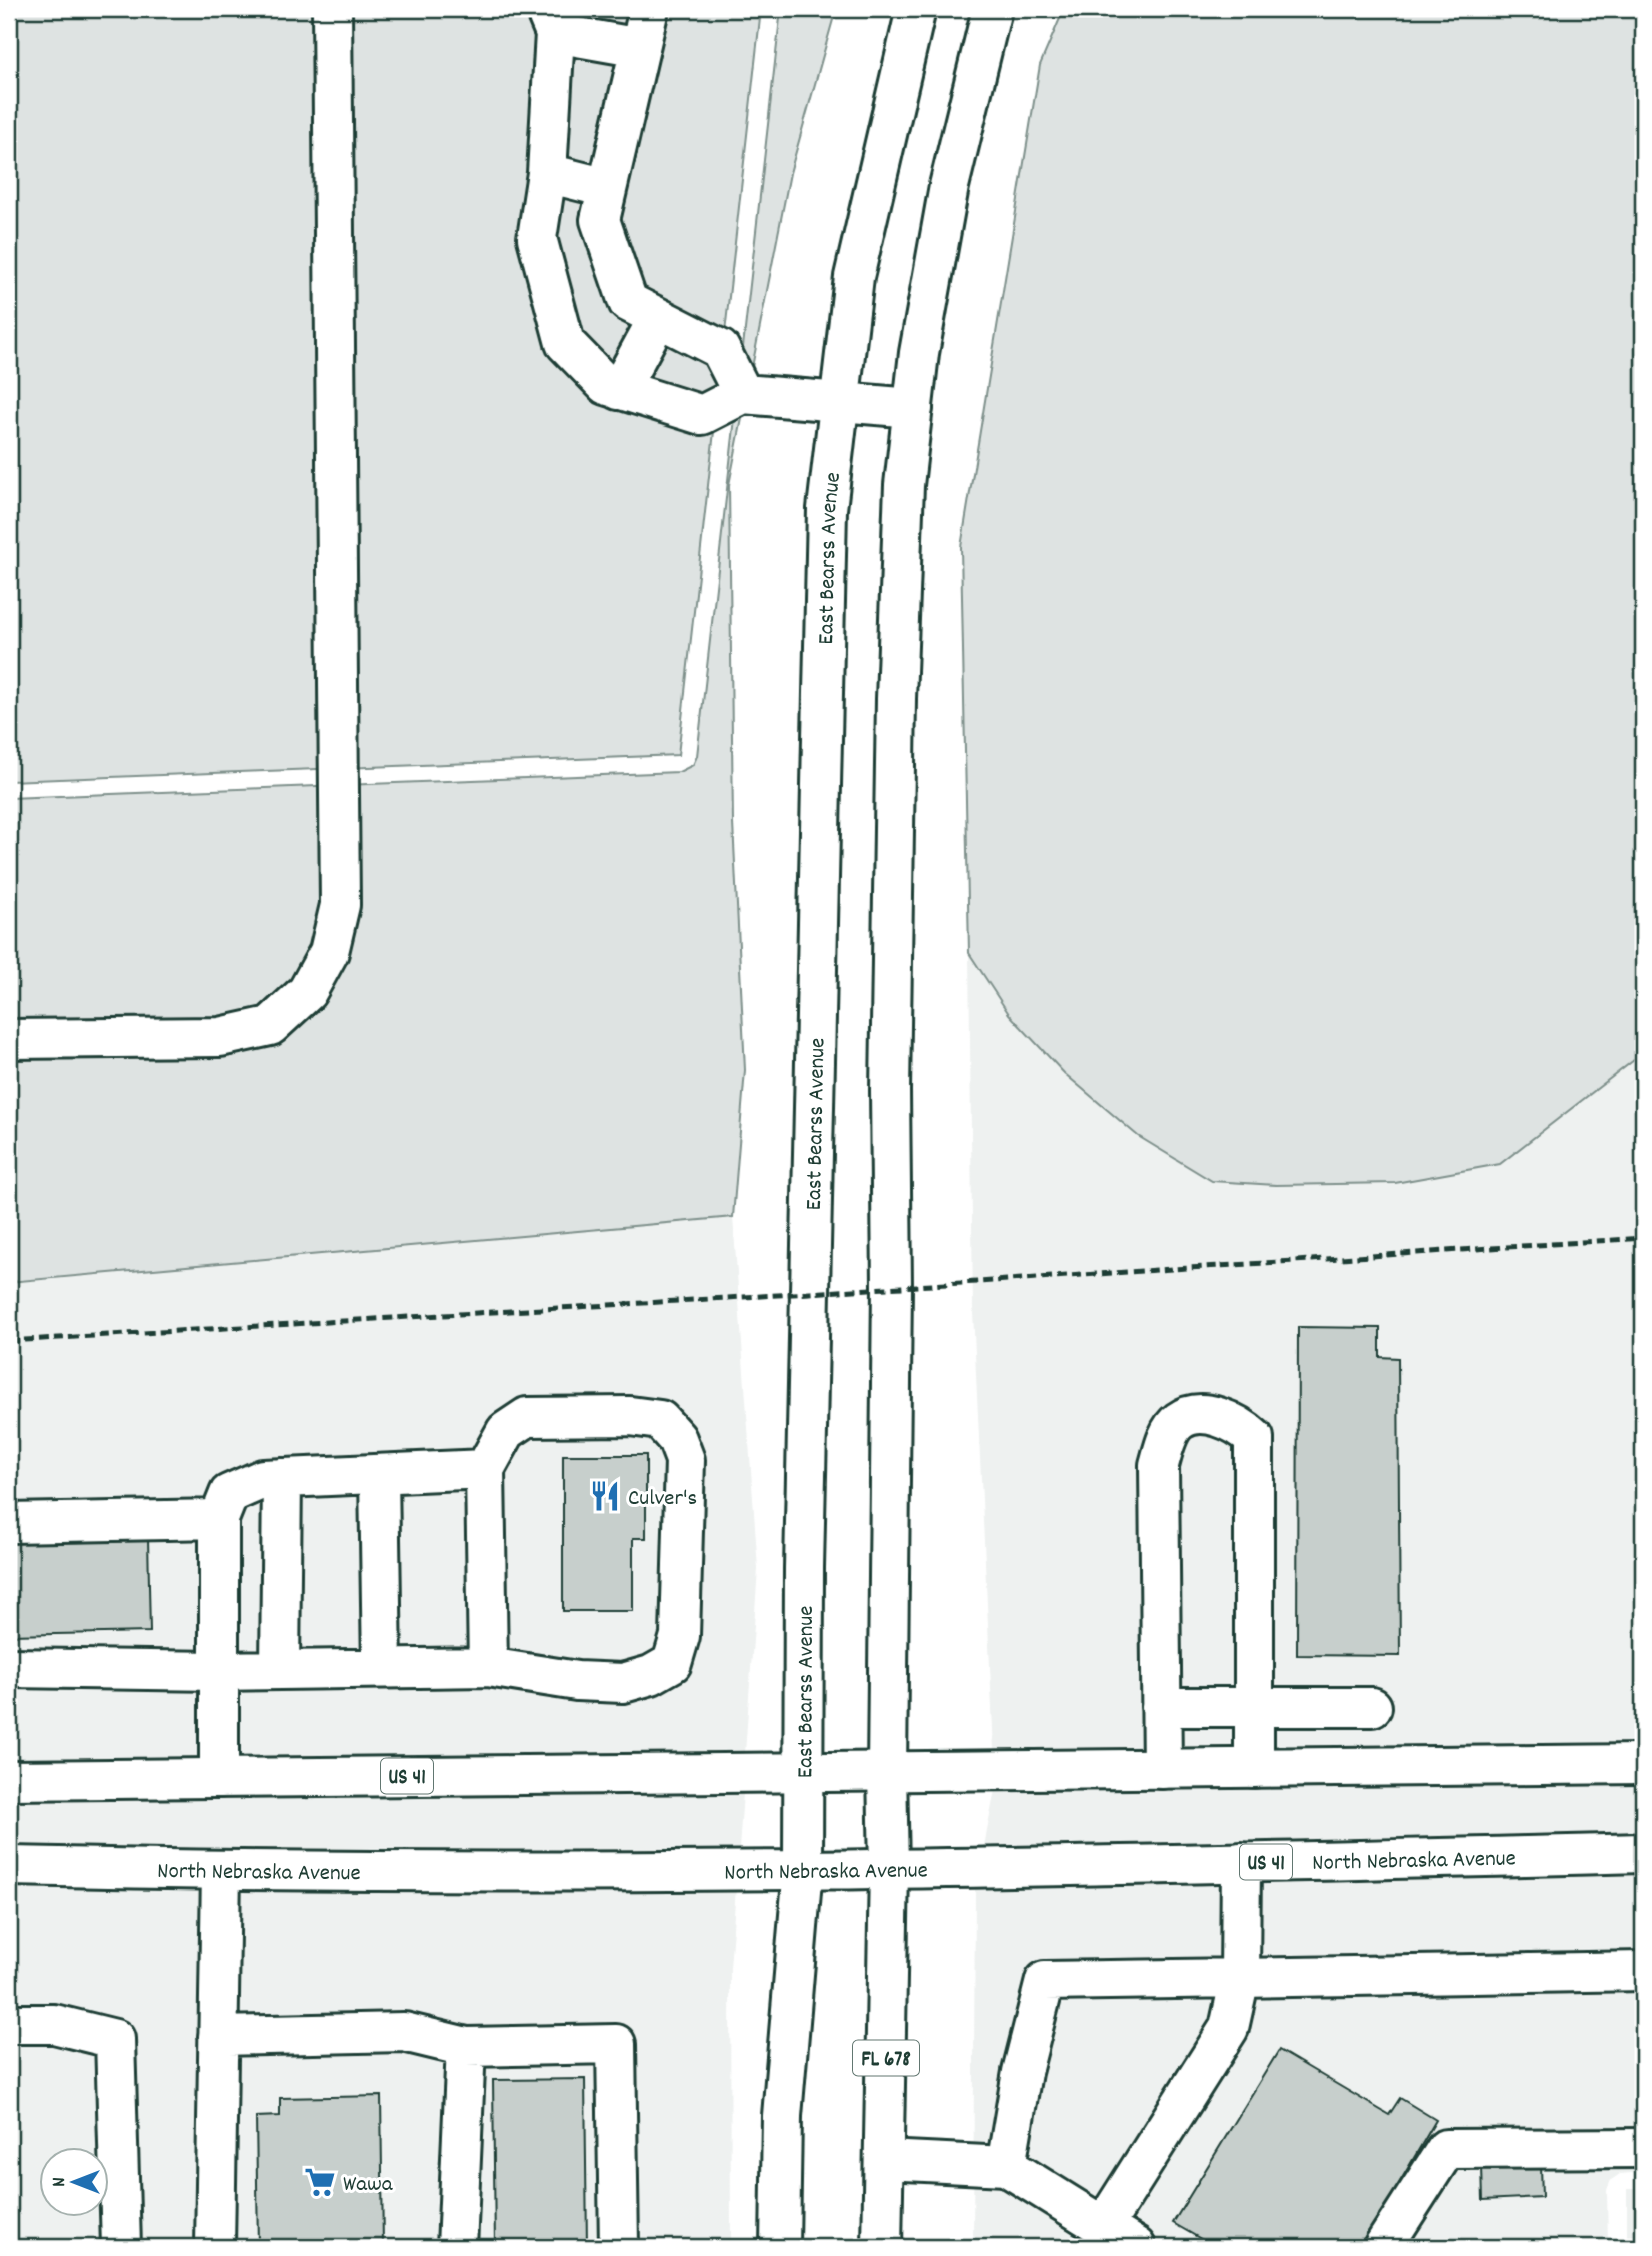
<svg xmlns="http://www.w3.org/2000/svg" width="1652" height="2256" font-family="Dekko,sans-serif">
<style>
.built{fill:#eef1f0;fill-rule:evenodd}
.green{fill:#dee3e2;stroke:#7e908b;stroke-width:2}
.building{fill:#c7cfcc;stroke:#1f3d34;stroke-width:2}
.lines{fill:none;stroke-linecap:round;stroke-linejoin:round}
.minor-casing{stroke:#1f3d34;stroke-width:44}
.major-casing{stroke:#1f3d34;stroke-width:44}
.minor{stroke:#fff;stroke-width:38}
.major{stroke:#fff;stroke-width:38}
.rail{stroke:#1f3d34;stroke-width:5;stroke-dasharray:10 5;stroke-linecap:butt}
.labels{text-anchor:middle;stroke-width:6;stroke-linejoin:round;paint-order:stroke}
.shield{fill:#fff;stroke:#627771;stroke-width:2}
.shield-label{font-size:21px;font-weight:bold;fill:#1f3d34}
.street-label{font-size:23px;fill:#1f3d34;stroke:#fff}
.poi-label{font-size:23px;fill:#1f3d34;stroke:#fff;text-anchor:start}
</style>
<rect width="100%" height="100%" fill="#fff"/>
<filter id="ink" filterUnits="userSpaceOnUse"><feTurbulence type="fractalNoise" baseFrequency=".0143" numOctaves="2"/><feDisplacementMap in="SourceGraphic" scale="14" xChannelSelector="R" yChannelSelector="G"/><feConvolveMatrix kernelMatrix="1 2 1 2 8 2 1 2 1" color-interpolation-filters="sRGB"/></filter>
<g filter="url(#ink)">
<path class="built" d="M969,953L1009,1014L1395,1183L1500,1164L1643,1053V1744L994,1750L973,1312Z
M733,1217L758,1569L745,1753L9,1760V1282Z
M1643,1784V1833L984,1846L995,1790Z
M743,1793L739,1849L377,1851L9,1847V1800Z
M1643,1872V2172L1620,2174L1611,2180L1607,2190L1608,2247H973L975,1886Z
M9,1886L377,1891L736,1888L730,1968L731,2247H9ZM52,2162H94V2204H52Z
M1627,2189H1643V2247H1627Z"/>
<path class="green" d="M9,9H761L678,755L9,781Z
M781,9H836L790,173L729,485L733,823L745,1070L733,1217L9,1282V798L679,772L693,765L697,756Z
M1064,9H1643V1053L1500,1164L1395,1183L1276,1185L1212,1181L1138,1136L1064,1073L1009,1014L969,953L961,547L1040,65Z"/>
<path class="building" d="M1298,1327L1380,1328V1357L1398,1358L1400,1656L1297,1655Z
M563,1455H646V1538H633V1611H563Z
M148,1538L150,1632L9,1635V1542Z
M1279,2050L1389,2115L1400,2098L1436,2120L1362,2247H1215L1173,2223Z
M585,2079L587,2247H495L493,2080Z
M381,2096L383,2247H258L256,2117L280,2116V2098Z
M1541,2165L1542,2197L1483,2200L1482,2166Z"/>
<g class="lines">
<g class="minor-casing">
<path id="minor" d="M545,9L555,33L547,173L537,238L565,343L606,385L702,415L743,394L913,408
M649,9L600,220L628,302L720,349L743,394
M555,33L640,48
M547,173L607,188
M619,390L658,318
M9,1039L220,1037L270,1026L307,992L329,952L340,905L332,9
M379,1474L382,1668
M9,1523L219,1519
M9,1668L218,1671L488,1667L577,1681L623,1683L651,1675L672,1663L680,1636L685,1460L677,1439L660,1420L630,1416L527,1417L506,1431L485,1469L488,1667
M280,1669L282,1478
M1161,1707H1372
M1162,1769L1159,1465C1163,1451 1167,1430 1179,1421C1202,1404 1237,1422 1254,1438V1768
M219,1778V1519L229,1494L263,1479L485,1469
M1241,1862L1240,1978L1643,1971
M9,2024H54L115,2039L121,2247
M218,2036L404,2032L466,2047L616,2044L619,2247
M885,2160L1006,2166L1136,2247
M1006,2166L1022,2072L1045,1981L1240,1978L1229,2028L1103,2227
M215,2247L221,1871
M457,2247L466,2047
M1383,2247L1446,2149L1643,2148"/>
</g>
<g class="major-casing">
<g id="major">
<path d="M9,1780L1643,1764"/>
<path id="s1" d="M9,1866C553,1879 1099,1867 1643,1853"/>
<path id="s2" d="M780,2247L782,2116L803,1868L804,1568L827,509L854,277L916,9"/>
<path d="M882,2247L889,1868L887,1771L892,1286L890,1091L896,699L904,485L919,353L949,186L992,9"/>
</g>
</g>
<use href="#minor" class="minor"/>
<use href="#major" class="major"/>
<path class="rail" d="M9,1341L810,1293L1643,1238"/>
</g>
</g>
<defs>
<g id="restaurant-bare" transform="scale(2.415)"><path d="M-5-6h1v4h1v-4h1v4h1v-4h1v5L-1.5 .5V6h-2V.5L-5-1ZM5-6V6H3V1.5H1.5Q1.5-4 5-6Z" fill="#1f6fb2" stroke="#fff" stroke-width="2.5" paint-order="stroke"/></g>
<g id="supermarket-bare" transform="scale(2.415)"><path d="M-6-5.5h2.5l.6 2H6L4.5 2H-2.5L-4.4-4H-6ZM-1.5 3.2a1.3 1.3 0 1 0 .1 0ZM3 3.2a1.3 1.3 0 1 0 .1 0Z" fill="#1f6fb2" stroke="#fff" stroke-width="2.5" paint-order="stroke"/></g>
</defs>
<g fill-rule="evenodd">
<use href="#restaurant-bare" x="605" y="1496"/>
<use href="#supermarket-bare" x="320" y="2182"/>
</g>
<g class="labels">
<g class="shield">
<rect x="381" y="1758.5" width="52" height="35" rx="5"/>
<rect x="1240" y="1844.5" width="52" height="35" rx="5"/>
<rect x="853" y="2040.5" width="66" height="35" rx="5"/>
</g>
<g class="shield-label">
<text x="407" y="1783">US 41</text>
<text x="1266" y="1869">US 41</text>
<text x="886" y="2065">FL 678</text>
</g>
<g class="street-label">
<text dy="8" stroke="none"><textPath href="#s2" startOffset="1690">East Bearss Avenue</textPath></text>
<text dy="8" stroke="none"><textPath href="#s2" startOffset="1124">East Bearss Avenue</textPath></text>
<text dy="8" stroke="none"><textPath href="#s2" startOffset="556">East Bearss Avenue</textPath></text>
<text dy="8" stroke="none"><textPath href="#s1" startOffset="1405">North Nebraska Avenue</textPath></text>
<text dy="8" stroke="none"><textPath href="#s1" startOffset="817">North Nebraska Avenue</textPath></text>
<text dy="8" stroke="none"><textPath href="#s1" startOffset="250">North Nebraska Avenue</textPath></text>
</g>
<g class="poi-label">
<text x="628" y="1504">Culver's</text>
<text x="343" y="2190">Wawa</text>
</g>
</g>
<rect width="1652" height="2256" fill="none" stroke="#fff" stroke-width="35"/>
<rect x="18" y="18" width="1617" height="2221" fill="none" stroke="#1f3d34" stroke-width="2.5" filter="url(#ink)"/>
<g transform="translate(74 2182) rotate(270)"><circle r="33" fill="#ffffff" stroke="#a5b1ae" stroke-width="2"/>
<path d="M0-5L12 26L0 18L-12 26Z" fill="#1f6fb2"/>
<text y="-10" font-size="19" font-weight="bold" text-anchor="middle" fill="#1f3d34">N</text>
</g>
</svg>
